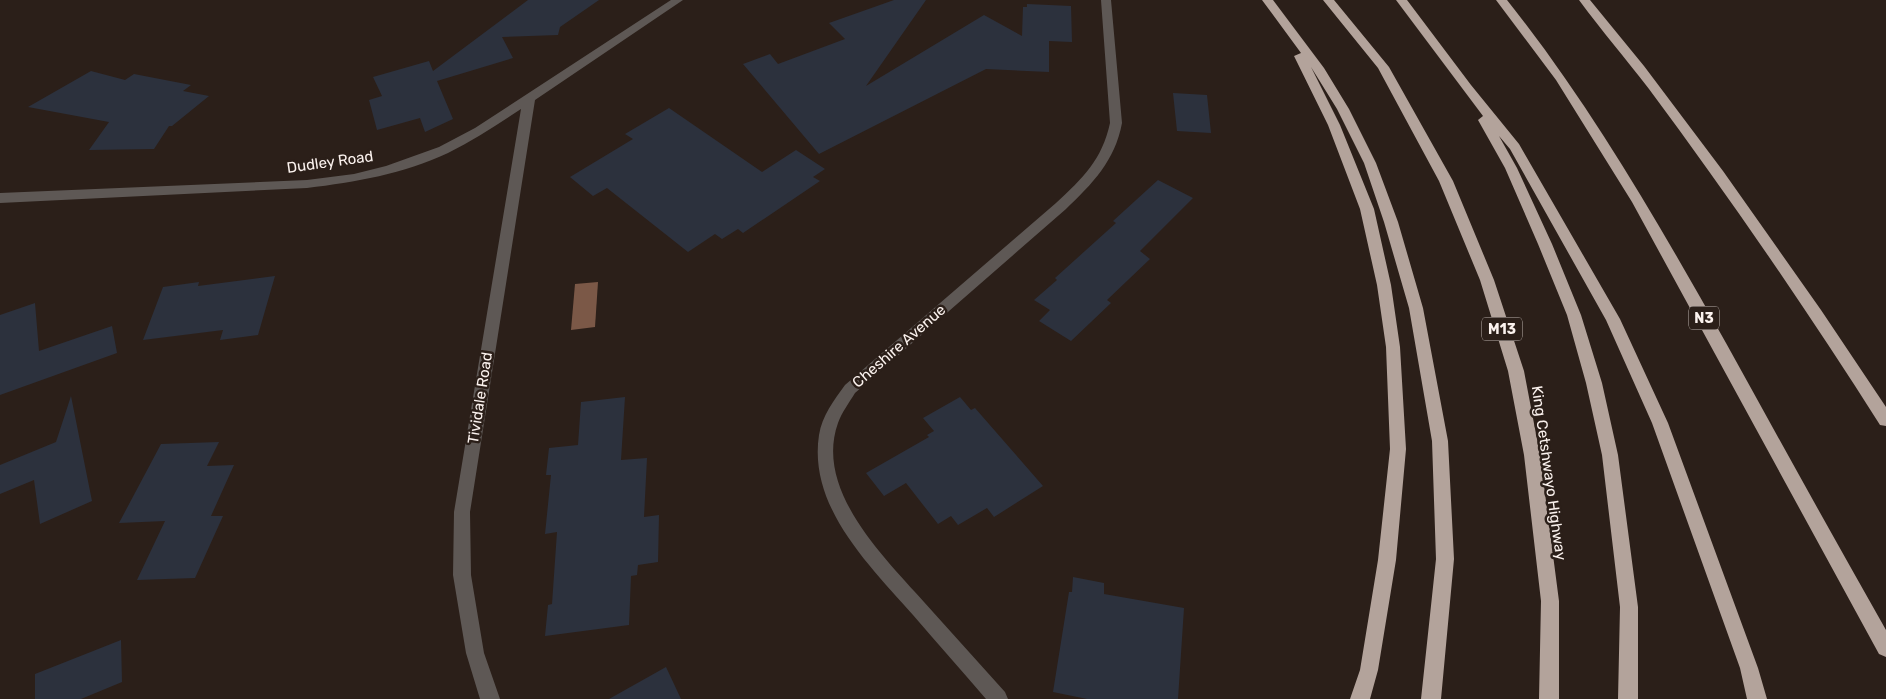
<svg xmlns="http://www.w3.org/2000/svg" width="1886" height="699" font-family="Rubik,sans-serif">
<style>
.water{fill:#7b5847}
.building{fill:#2c313d}
.lines{fill:none;stroke-linecap:round;stroke-linejoin:round}
.minor{fill:#5e5855;fill-rule:evenodd}
.highway{fill:#b3a39b;fill-rule:evenodd}
.labels{text-anchor:middle;stroke-width:5;stroke-linejoin:round;paint-order:stroke}
.shield{fill:#2b1f19;stroke:#bdb3ae;stroke-width:1}
.shield-label{font-size:14px;font-weight:bold;fill:#fbf2ee}
.street-label{font-size:15px;fill:#fbf2ee;stroke:#2b1f19}
</style>
<rect width="100%" height="100%" fill="#2b1f19"/>
<path class="water" d="M598,282L595,327L571,330L575,284Z"/>
<path class="building" d="M528,0H599L560,27L558,35L502,37L513,58L437,81L453,119L425,132L420,118L377,130L369,100L382,96L373,77L429,61L433,71Z
M894,0H926L866,86L984,15L1022,36L1023,7H1027V4L1071,6L1072,42L1049,41V72L986,69L819,154L743,64L770,54L778,64L845,39L829,23Z
M91,71L125,80L134,74L191,85L183,91L209,96L172,126H169L154,149L89,150L109,122L28,107Z
M1173,93L1207,95L1211,133L1177,131Z
M669,108L762,172L796,150L825,169L813,177L820,181L743,233L738,229L722,239L715,234L688,252L607,188L593,196L570,177L633,139L625,134Z
M1158,180L1193,198L1140,251L1150,259L1107,300L1111,303L1071,341L1039,321L1050,310L1034,300L1057,280L1055,278L1116,223L1113,221Z
M275,276L258,335L220,340L223,330L143,340L163,287L199,282L198,286Z
M35,303L39,351L112,326L117,353L0,395V315Z
M71,396L92,501L40,524L34,480L0,494V465L56,442Z
M625,397L621,460L647,458L644,517L659,515L658,562L638,565L637,575L631,576L629,625L545,636L548,605L552,604L557,532L545,534L551,475H546L549,448L578,445L581,402Z
M960,397L971,410L975,408L1043,486L994,517L987,508L958,525L951,516L938,524L906,483L884,496L866,473L929,437L927,435L934,431L923,418Z
M219,442L207,466L234,465L211,516H223L195,578L137,580L165,521L119,523L161,444Z
M1073,577L1104,583V594L1184,608L1178,699H1087L1053,692L1069,592H1072Z
M121,640L122,682L81,699H35V674Z
M666,667L681,699H609Z"/>
<g class="lines">
<path class="minor" d="M671,0H683L535,100L470,512L471,575L484,653L500,699H480L466,653L453,575L454,512L521,109C497,125 474,140 448,153C403,174 356,182 307,188L0,203V193L307,180L354,174L386,166L439,147L475,128Z
M1101,0H1111L1122,123C1115,161 1092,184 1066,209L855,393C849,403 842,412 838,423C814,490 884,557 924,602C951,632 978,662 1005,692L1008,699H986C962,671 937,643 913,615C870,566 808,507 819,435C822,416 834,400 845,385L1056,203C1083,178 1102,160 1110,123Z"/>
<path class="highway" d="M1262,0H1273L1324,68L1349,109L1376,163L1398,222L1423,308L1448,441L1454,559L1441,699H1421L1436,559L1432,441L1409,308L1384,222L1364,163L1337,109L1311,67L1340,125L1374,209L1391,285L1400,347L1406,449L1396,560L1378,670L1370,699H1350L1360,670L1378,560L1390,449L1386,347L1377,285L1360,209L1328,125L1294,56L1301,53Z
M1323,0H1334L1389,67L1453,181L1494,280L1524,371L1540,455L1559,601V699H1539L1541,601L1524,455L1508,371L1480,280L1439,181L1378,68Z
M1396,0H1407L1471,85L1519,144L1620,319L1668,423L1758,668L1767,699H1747L1740,668L1652,423L1606,320L1510,149L1499,136L1517,168L1552,244L1581,315L1602,383L1618,455L1638,607V699H1618L1620,607L1602,455L1586,383L1567,315L1538,244L1505,168L1478,120L1483,116Z
M1496,0H1507C1592,107 1659,224 1726,343C1779,439 1832,535 1886,630V657L1879,654L1632,202L1556,80Z
M1579,0H1590L1644,66L1723,171L1821,310L1886,407V426L1880,425C1807,310 1730,198 1649,89C1626,59 1601,30 1579,0Z"/>
</g>
<g class="labels">
<g class="shield">
<rect x="1689" y="306.5" width="30" height="23" rx="4"/>
<rect x="1482" y="317.5" width="40" height="23" rx="4"/>
</g>
<g class="shield-label">
<text x="1704" y="323">N3</text>
<text x="1502" y="334">M13</text>
</g>
<g class="street-label">
<text transform="translate(330 162) rotate(-8)" y="5">Dudley Road</text>
<text transform="translate(899 346) rotate(-41)" y="5">Cheshire Avenue</text>
<text transform="translate(480 398) rotate(-81)" y="5">Tividale Road</text>
<text transform="translate(1549 473) rotate(82)" y="5">King Cetshwayo Highway</text>
</g>
</g>
</svg>
